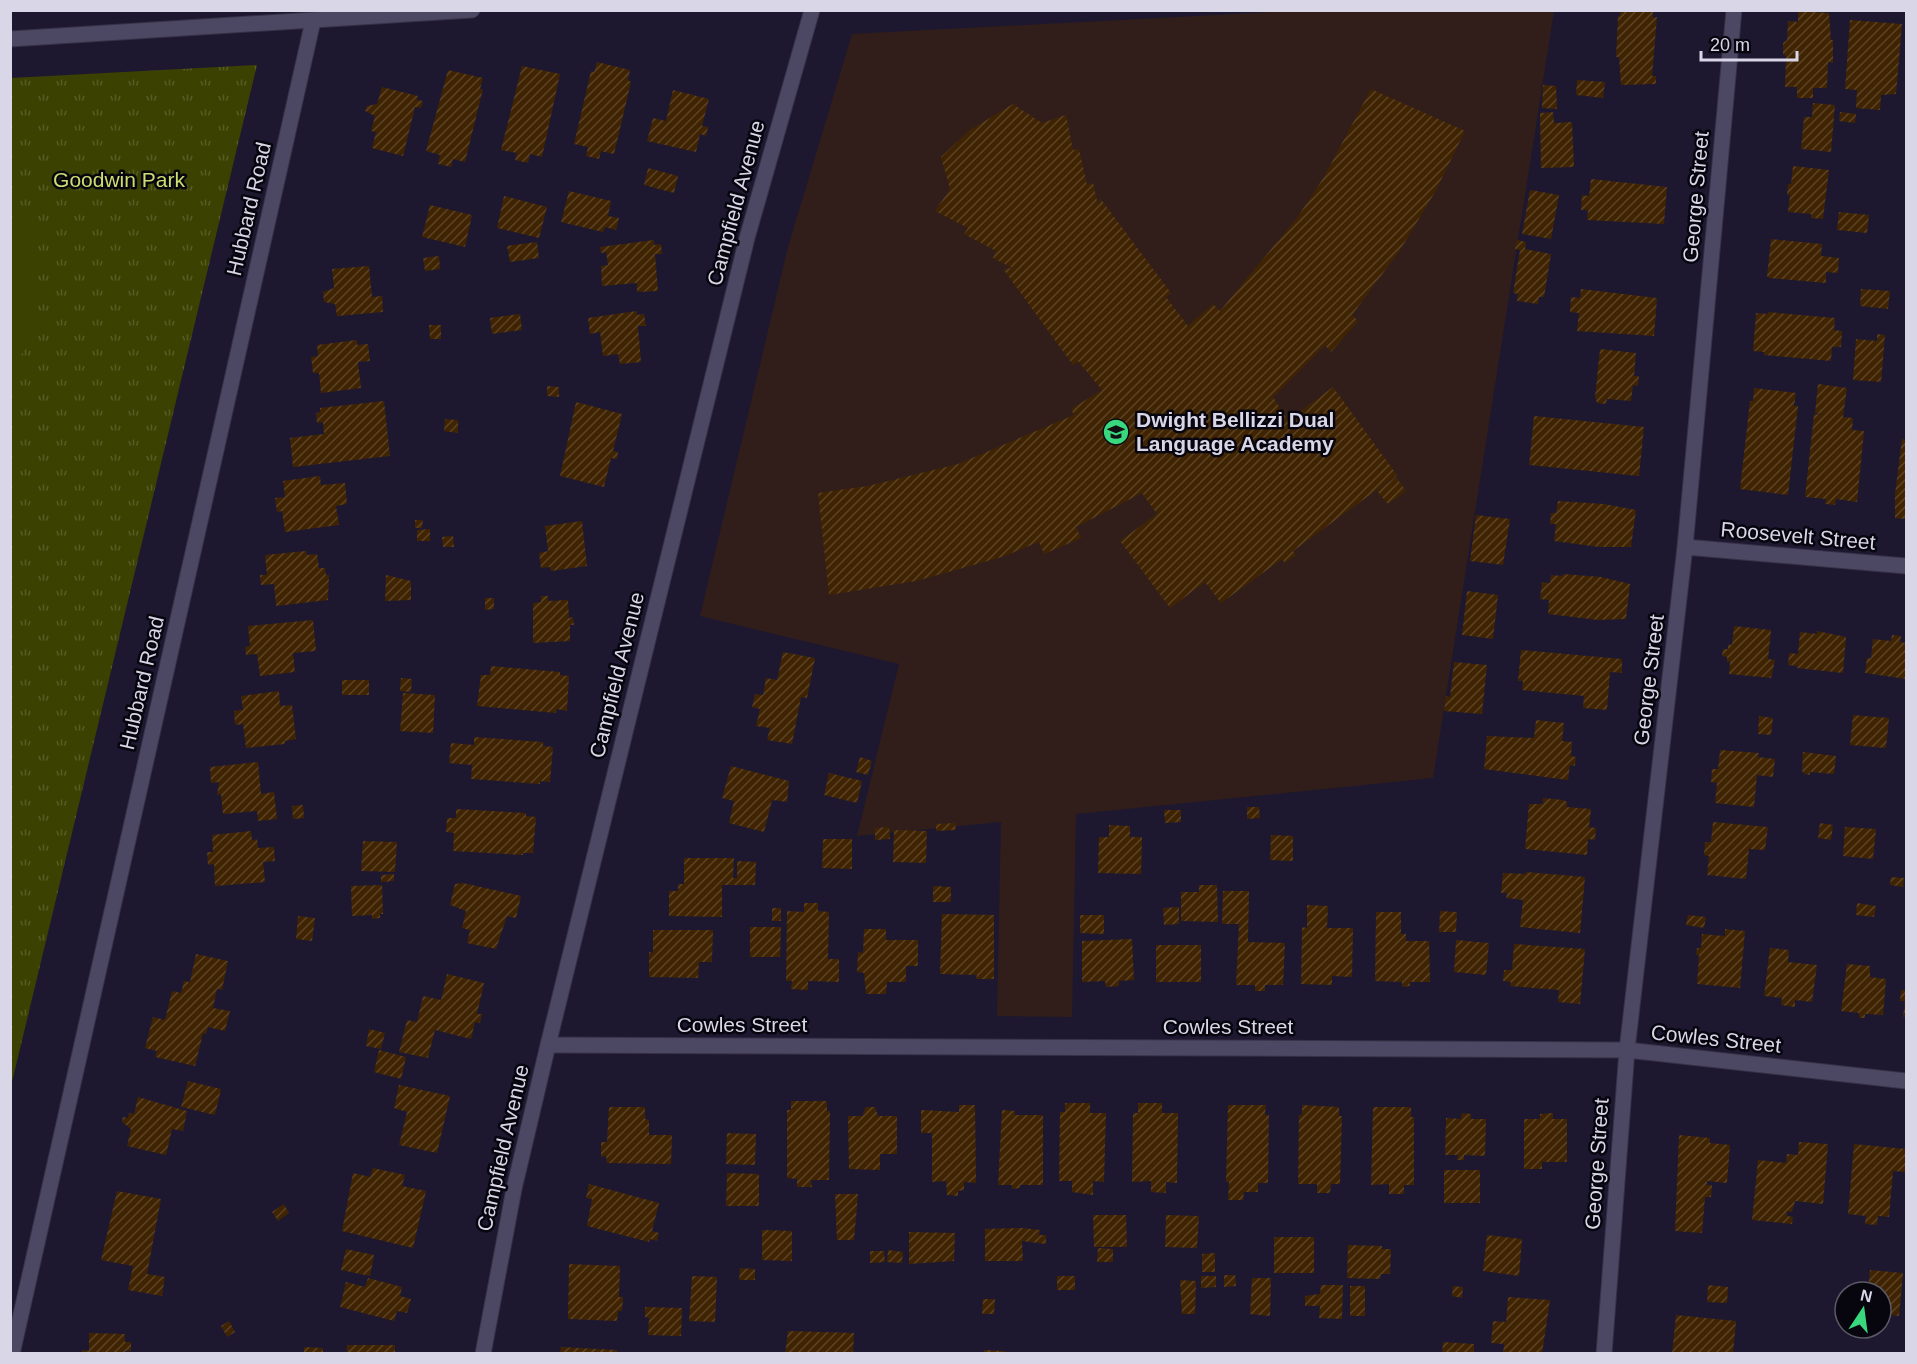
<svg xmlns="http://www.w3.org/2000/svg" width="1917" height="1364" font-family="Arial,sans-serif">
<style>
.education{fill:#311e1a}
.grass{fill:url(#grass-tufts)}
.pitch{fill:#3b4100}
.building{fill:url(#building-hatch)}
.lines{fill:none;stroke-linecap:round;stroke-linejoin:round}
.minor-casing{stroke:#363146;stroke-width:17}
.tertiary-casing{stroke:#363146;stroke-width:17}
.minor{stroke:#4c4763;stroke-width:15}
.tertiary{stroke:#4c4763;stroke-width:15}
.labels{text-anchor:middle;stroke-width:5;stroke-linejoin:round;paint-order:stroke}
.park-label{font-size:21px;fill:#cedd70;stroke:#07060f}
.street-label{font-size:21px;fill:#d9d6e7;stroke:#07060f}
.poi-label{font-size:21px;font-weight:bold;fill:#d9d6e7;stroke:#07060f;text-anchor:start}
</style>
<defs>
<pattern id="grass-tufts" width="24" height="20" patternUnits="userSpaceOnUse" patternTransform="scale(1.5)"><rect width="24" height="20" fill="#3b4100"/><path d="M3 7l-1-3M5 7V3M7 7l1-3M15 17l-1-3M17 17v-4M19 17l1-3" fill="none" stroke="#575c25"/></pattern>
<pattern id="building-hatch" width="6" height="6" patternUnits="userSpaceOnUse" patternTransform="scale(1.5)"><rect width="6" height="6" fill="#402402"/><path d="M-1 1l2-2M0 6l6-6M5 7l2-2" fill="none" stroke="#5b4327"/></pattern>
</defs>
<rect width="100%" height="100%" fill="#1d1830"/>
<path class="education" d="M1291,11H1554L1433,778L1076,814L1072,1017L997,1016L1001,822L857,836L899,664L700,616L788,247L852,34Z"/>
<path class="grass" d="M257,65L11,1086V78Z"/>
<path class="pitch" d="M31,224V340L11,370V225Z"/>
<path class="building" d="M1620,10H1653V18L1657,17L1652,76H1656V84L1621,85L1619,57H1616L1618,16H1620Z
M1798,11L1829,13L1831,40H1833V63L1828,62L1827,88H1813V98H1797V87H1785L1786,56L1783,54V43L1787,40L1788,21L1798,22Z
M1850,20L1902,24L1896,94L1881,95L1880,110L1856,108L1857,90L1845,89Z
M597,62L630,70L628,80L631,82L614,154L601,151L599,159L586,156L588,147L574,144L591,71L594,72Z
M522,66L560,74L542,157L530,154L528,163L515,160L517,153L501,150Z
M448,70L483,78L480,89H483L465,162L453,159L451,167L438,164L440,155L426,151Z
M1577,80L1605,82L1603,98L1576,95Z
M1543,85L1556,86L1557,109L1542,108Z
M382,87L418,96L417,100L423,101L421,108L415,107L403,156L372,148L376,132L371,131L375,116L365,111L367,106L377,104Z
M1371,89L1465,131L1435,192L1400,250L1352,315L1358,321L1331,352L1325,345L1273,397L1288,421L1333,387L1397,475L1293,551L1296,555L1285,563L1282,559L1221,603L1205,582L1170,608L1120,541L1157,514L1142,493L1076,527L1081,538L1044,554L1039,542L1002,557L916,581L829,595L818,493L868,486L958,464L1074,415L1071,409L1102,390L1078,361L1073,365L1003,269L1012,268L993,258L996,251L964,234L968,228L935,211L950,189L941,157L970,130L1013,104L1042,123L1066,115L1073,150L1079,149L1087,185L1093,183L1098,205L1100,198L1171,293L1166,297L1188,326L1213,304L1220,311L1297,218L1324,177Z
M673,90L709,99L702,126L708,127L706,136L700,134L696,152L647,141L653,118L666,121Z
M1813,103L1835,105L1831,152L1801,149L1804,117H1812Z
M1553,112L1554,123L1572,122L1574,167L1541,168L1540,113Z
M1840,112L1856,114L1855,123L1839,121Z
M1793,166L1829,170L1823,219L1811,218V214L1788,212L1790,195H1787L1788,184H1791Z
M648,168L678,176L674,193L644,185Z
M1591,179L1667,187L1664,224L1587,220L1588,210H1581L1582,195L1589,196Z
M1530,190L1559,195L1551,239L1522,234Z
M569,191L611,201L608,216L619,218L616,230L605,227L603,232L561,222Z
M504,196L547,207L539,238L497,228Z
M430,205L472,215L465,247L422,237Z
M1839,212L1869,215L1867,233L1837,230Z
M1771,239L1822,244L1821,256L1839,258L1838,273L1826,272V283L1769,278L1767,276Z
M654,240V245L661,244L662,254H655L658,291L637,292V283L602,286L601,266L608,265L606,252L601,253L600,247Z
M1517,240L1526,242L1525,249L1551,254L1544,297H1539L1538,304L1517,301L1518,294L1513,293L1520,250L1515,249Z
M537,242L539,258L510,262L507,246Z
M439,256L440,269L425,271L423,258Z
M369,266L372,297L382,296L383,312L337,316L335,304L324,302L323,292L334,288L332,269Z
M1581,289L1657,298L1654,336L1577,331L1579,313L1570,312L1571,297L1580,298Z
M1861,289L1890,291L1888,309L1860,306Z
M637,311V315L644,314L646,326H638L641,362L620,364L618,354L603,356L600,332L590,334L588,318Z
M1768,312L1835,318L1834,330L1842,331L1841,347H1832L1831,361L1764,355V352L1753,351L1756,313L1768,314Z
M520,314L522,330L492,334L490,318Z
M429,325H441V339H430Z
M1877,334L1885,335L1881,382L1853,380L1856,339L1877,341Z
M357,340V345L368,344L370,361L358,362L361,388L321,393L319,373H313L311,357L318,356L317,345Z
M1600,349L1636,353L1634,376H1639L1638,386L1633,385L1631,401L1607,399L1606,404L1597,403L1595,397Z
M1818,384L1847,388L1843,417L1853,418L1852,430L1864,431L1857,502L1836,499L1835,505L1825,504L1826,499L1805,497L1814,414L1825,415L1815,413Z
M547,386L559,387V397L547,396Z
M1754,388L1796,393L1794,406H1798L1788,495L1740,489L1750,401H1753Z
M384,401L390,456L293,467L290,438L324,434L323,422L317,423L316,413L320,412V408Z
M576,402L622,414L613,451L618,452L617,459L611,458L604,487L560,476Z
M1534,416L1644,427L1639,476L1529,465Z
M445,419L458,420V433L444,431Z
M1902,439L1906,440V519L1895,518V494Z
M320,476L321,485L345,483L347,504L336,506L339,525L285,532L282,511L277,512L275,498L285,497L283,481Z
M1396,477L1406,491L1388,504L1377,491Z
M1558,501L1604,504L1636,510L1631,547H1599L1554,541L1556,524H1550L1551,513H1556Z
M1476,515L1510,519L1503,565L1470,561Z
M415,520H423L422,528H415Z
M582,521L587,566L551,571L550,567L541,568L539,553L548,551L545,526Z
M430,529V541H417V530Z
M453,536L454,547H443L442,537Z
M306,551L307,555L317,554L319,568H325L326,575H329L328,600L276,606L274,584L261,585L260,575H267L265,555Z
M1563,574L1601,577L1630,584L1626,619L1598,620L1548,614L1549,600L1540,599L1542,582L1550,583L1551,575L1562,576Z
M386,575L411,581V600L385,601Z
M1467,591L1498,595L1493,639L1462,635Z
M541,596H548V601L568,600L569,618L573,617L574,625H570V641L533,643V603L541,602Z
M485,598H494V609L485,610Z
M313,620L316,651L293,653L295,672L260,676L257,654L246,655L245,647L250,646L248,626Z
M1734,626L1771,630L1768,659L1775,660L1771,678L1729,674L1730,662H1727V657L1722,656L1723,649H1728V644L1732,645Z
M1817,631L1846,637L1843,673L1797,668V666L1788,665L1789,653L1798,654L1800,632L1817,634Z
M1892,635L1901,636L1900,642L1906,643V679L1865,673L1867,658H1871L1873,639L1891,641Z
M1521,650L1622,659V673L1610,672L1607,710L1583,708L1584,696L1522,690L1523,681H1518Z
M783,652L815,658L807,698L801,697L792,744L767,740L770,728L756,726L760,709L752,707L755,694L763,695L766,678L777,680Z
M1454,662L1487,665L1482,714L1444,711L1446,696L1450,697Z
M491,666L560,672V675L569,676L567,711L557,709L556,713L477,706L481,675H490Z
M401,678L412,679L411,692L400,691Z
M342,680H369V695H342Z
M279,691L280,706L292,705L296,739L285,741V744L246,748L243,724L235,725L234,711L243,710L241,696Z
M403,693L435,695L433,733L400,731Z
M1853,715L1889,718L1886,748L1850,745Z
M1759,716L1773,718L1771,735L1758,734Z
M1536,720L1564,723L1562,741L1572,742L1571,756L1576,757L1575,766L1570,765L1568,780L1484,769L1487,736L1534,738Z
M474,737L543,742V746L553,747L550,782L540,781V784L471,779L472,765L449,763L451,743L474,745Z
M1720,750L1759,753L1758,757L1775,759L1773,777L1757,775L1754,807L1715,803L1717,783L1711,782L1712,769H1718Z
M1803,752L1836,756L1834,774L1810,772V775L1805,774L1802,771Z
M860,757L872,761L868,775L856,772Z
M258,762L261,794L274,792L277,819L258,821L257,811L223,814L221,794L217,795L219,782L211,783L210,767Z
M731,766L789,781L787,802L772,800L764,832L729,823L734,801L722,798Z
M829,773L862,781L857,803L824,795Z
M1543,798L1563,800L1567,802V807L1591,809L1589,827L1596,828L1595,840L1588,839L1587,855L1525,849L1529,804H1543Z
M303,805L304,818L293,819L292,806Z
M1247,807H1259L1260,818L1247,819Z
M456,809L526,813V816L536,817L533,853H523V855L453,851L454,833L446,832L447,818H456Z
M1164,810H1181V822L1165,823Z
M1713,822L1768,827L1765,850L1749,849L1746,879L1707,875L1709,856L1704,855L1705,842H1711Z
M955,823L956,830L936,831V824Z
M1820,823L1833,825L1831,840L1818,838Z
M1109,825L1130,826V837H1142L1141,874L1098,873L1099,837H1109Z
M889,827L890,839L875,840V828Z
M1845,827L1876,829L1873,859L1843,856Z
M894,830L927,831L926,863L893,862Z
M251,831L252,840L257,839L258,848L274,847L275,861L263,862L265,882L215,886L214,864L208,865L207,852H213L212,835Z
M1271,835L1293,836V861L1270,860Z
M823,839H852V869L822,868Z
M363,841L397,842L395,872L361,871Z
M684,858H734L733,878H737V861L756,862L755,885H722V917L669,916V891H678V884H684Z
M1526,872L1585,877L1580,933L1520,927L1523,900L1506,898L1507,893H1501L1503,873L1526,874Z
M394,874V881L381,882V875Z
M1891,877L1904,878L1903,887L1890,885Z
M463,883L521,896L516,918L507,916L496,949L467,943L470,930L462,928L466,911L450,905L455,884Z
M382,885L383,914H380V918L372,919V915L352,916L351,886Z
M1199,885H1217L1218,922L1181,921V892H1199Z
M933,886L951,887V902H933Z
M1223,891H1249L1248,942L1285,943L1283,985H1265V991H1255V985H1236L1239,924H1222Z
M804,903H818V911L829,912L828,959H839V982L808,981V990L791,989L792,981H786L787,911L804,912Z
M1857,903L1876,906L1874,917L1856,915Z
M1307,905L1328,906L1327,928H1353L1352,977L1332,976V985L1301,984L1302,927L1307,928Z
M1179,907V924L1164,925L1163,908Z
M772,908H781V921H772Z
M1440,911L1457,912L1456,932H1439Z
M1376,912H1401V934H1406V941H1429L1430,982H1410V986L1402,987V982L1375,981Z
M942,914L994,915V979H976L977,975L940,974Z
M1080,915H1104V934L1080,933Z
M1688,915L1706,917L1704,928L1686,925Z
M298,916L315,918L312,941L296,939Z
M750,927H781L780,957H750Z
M864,929H886V940H918V966H906V982H887L886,994H866L864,973L857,972L858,952L863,953Z
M1725,929L1745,931L1740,988L1697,984L1699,955H1696L1697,948H1701L1702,934L1725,936Z
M653,930H713L712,962H699L698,978L649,977V952L653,953Z
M1132,939L1134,980L1119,981V986L1106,987L1105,981L1082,982V941Z
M1456,940L1489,943L1486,975L1454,972Z
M1514,944L1585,949L1580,1004L1558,1002L1559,990L1510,986L1511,982L1503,981L1504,970H1512Z
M1156,945H1201V982H1156Z
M1770,948L1789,950L1788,962L1817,965L1812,1002L1795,1000V1007L1781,1005L1782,998L1764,996Z
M196,954L228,961L222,990L217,989L213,1008L230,1011L225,1031L208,1027L206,1034L203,1033L195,1066L155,1057L157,1051L145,1048L153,1017L165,1020L172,991L181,993L184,981L190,982Z
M1847,964L1870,966V977L1886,979L1883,1015L1865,1014V1018H1859V1013L1841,1011Z
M447,974L484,983L477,1014H482L480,1023L475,1022L471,1039L435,1030L428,1058L399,1052L407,1020L417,1022L423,996L441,1000Z
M1901,990H1906V1017H1903L1905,1001H1900Z
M369,1029L385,1033L381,1049L366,1046Z
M379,1050L406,1057L401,1079L374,1072Z
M188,1081L221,1089L215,1115L181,1107Z
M399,1085L450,1096L437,1153L399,1145L407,1112L394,1108Z
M138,1097L187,1111L183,1131L172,1129L166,1155L127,1146L131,1129L122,1122L123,1117L128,1118L129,1113L134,1114Z
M791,1101H827V1111H830L829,1180H811L812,1187H797V1179L787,1178V1110H791Z
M1065,1103H1090V1113H1106L1104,1182L1093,1181V1195L1072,1192V1181H1059L1060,1112H1065Z
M1138,1103H1162V1113H1178L1177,1183L1166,1182V1193L1151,1192V1181L1132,1182L1133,1113H1138Z
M959,1105H975L976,1183L964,1182V1190L958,1191V1196L947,1195L946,1181L932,1182V1133H921V1110L959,1112Z
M1228,1105H1266L1265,1115H1269L1268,1183H1258V1192H1244L1243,1200H1228L1229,1182H1226Z
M1302,1105L1339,1107V1116H1342L1340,1184H1331L1330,1193H1317V1184H1298L1299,1115H1302Z
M609,1107H645V1119L649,1120V1135H672L671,1164L607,1163L606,1156L601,1157V1142H607Z
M866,1107H875L878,1116H897V1154H880V1170L849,1169L848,1116H862Z
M1373,1107H1411V1117H1414V1185H1404V1194H1389V1184L1371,1185Z
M1002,1110L1015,1111V1115H1043V1185H1020V1188L1012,1189V1185H998Z
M1462,1113L1471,1114V1119H1486L1485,1156L1464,1155V1160H1457L1458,1155H1445L1446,1118L1461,1119Z
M1553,1113V1119H1567V1162H1542V1169H1524V1119H1540V1114Z
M727,1133L756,1134L755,1165L726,1164Z
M1679,1135L1710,1138V1143L1730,1145L1727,1183L1707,1181V1185H1712L1711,1197H1705L1702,1233L1675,1231Z
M1799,1142L1828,1144L1823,1204L1795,1201L1792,1212L1787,1211V1216L1793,1217L1792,1224L1752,1220L1758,1160L1786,1163L1787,1154L1798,1155Z
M1854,1144L1906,1149L1905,1172L1893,1171L1889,1217L1878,1216L1877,1225L1865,1224L1866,1216L1848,1214Z
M373,1168L405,1175L402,1186L426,1191L413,1248L342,1231L353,1173L370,1177Z
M1444,1170H1480V1203H1444Z
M727,1173L759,1174V1206H726Z
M589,1184L659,1203L652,1231L659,1233L657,1241L650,1239L649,1242L587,1226L592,1199L586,1198Z
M117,1191L161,1199L147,1274L165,1277L162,1296L128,1290L133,1266L101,1260Z
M835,1194H858L854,1240H837Z
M284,1204L289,1213L278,1221L272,1212Z
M1093,1215H1126L1127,1247H1094Z
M1166,1215L1199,1216L1197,1248L1165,1247Z
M1022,1228L1040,1230L1039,1235H1046V1244L1022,1241L1023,1261H985V1229Z
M762,1230L792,1231V1261L762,1260Z
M909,1232L955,1233L954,1261L909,1264Z
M1487,1235L1522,1239L1519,1276L1483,1271Z
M1274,1237H1314V1273H1274Z
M1348,1245L1382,1246V1249H1391L1390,1274H1381L1380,1279L1347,1278Z
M1098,1248L1113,1249V1262H1097Z
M346,1249L374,1255L370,1276L341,1270Z
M888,1250L903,1252L902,1263L887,1262Z
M870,1251H884L885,1262L870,1263Z
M1215,1253V1272H1202V1254Z
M569,1264L620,1266L619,1297H623L622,1311H618L617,1321L568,1319Z
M740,1268L755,1269V1280H739Z
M1870,1270L1903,1273L1899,1316L1881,1314V1292H1868Z
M1224,1275H1235L1236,1286L1224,1287Z
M692,1276L717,1277L715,1322L689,1321Z
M1057,1276H1075V1290H1057Z
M1201,1276H1216V1287L1201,1288Z
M368,1278L402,1287L400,1296L411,1299L407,1313L397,1311L394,1321L340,1307L346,1282L365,1287Z
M1252,1278H1271L1270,1316L1250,1314Z
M1180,1280L1196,1281L1195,1314H1182Z
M1321,1285H1343L1342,1319L1319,1318L1320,1306H1305V1296L1320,1294Z
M1708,1285L1728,1287L1727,1303L1707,1302Z
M1350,1286H1365V1316H1350Z
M1453,1286L1463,1287L1462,1298L1452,1296Z
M1508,1297L1550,1300L1542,1354H1503L1504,1344L1491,1343L1493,1321L1506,1322Z
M983,1299H995L994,1314H982Z
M645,1307L682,1308L681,1336L648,1335L649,1318L645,1317Z
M1676,1315L1736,1321L1733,1354H1672Z
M229,1321L235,1332L227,1337L221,1326Z
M788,1331L854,1333L853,1354H785Z
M89,1333L125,1334V1342H131V1351H125V1354H82V1350L89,1351Z
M1443,1342L1474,1344V1354H1442Z
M347,1345H395V1354H347Z
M304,1347L323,1348V1354H304Z
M561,1347L617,1350V1354H560Z
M984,1350L1005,1351V1354H984Z"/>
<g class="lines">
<g class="minor-casing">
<path id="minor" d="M1685,547L1906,566
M548,1045L1627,1050L1906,1081
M12,1354L313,21
M1604,1354L1627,1050L1685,547L1734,10"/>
</g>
<g class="tertiary-casing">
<path id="tertiary" d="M10,39L472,10
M483,1354L514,1189L548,1045L747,238L812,10"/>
</g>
<use href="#minor" class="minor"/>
<use href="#tertiary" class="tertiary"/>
</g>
<defs>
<g id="school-disc" transform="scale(1.35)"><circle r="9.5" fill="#39d87f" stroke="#07060f"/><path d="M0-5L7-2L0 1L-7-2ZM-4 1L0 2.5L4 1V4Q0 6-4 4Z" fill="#111"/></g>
</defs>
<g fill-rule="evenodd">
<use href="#school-disc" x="1116" y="432"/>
</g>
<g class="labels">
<g class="park-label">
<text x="119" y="187">Goodwin Park</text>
</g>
<g class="street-label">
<text transform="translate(1696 197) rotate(-85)" y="7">George Street</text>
<text transform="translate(736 203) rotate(-75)" y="7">Campfield Avenue</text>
<text transform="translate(249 209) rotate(-77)" y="7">Hubbard Road</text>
<text transform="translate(1798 536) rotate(5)" y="7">Roosevelt Street</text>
<text transform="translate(617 675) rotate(-76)" y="7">Campfield Avenue</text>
<text transform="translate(1649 680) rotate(-83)" y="7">George Street</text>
<text transform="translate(142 683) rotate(-77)" y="7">Hubbard Road</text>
<text x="742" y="1032">Cowles Street</text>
<text x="1228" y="1034">Cowles Street</text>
<text transform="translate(1716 1039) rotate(6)" y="7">Cowles Street</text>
<text transform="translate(503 1148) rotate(-77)" y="7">Campfield Avenue</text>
<text transform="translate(1597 1164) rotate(-86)" y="7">George Street</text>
</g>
<g class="poi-label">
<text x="1136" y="427">Dwight Bellizzi Dual<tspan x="1136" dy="24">Language Academy</tspan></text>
</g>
</g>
<rect width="1917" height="1364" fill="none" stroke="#d9d6e7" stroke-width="24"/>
<g transform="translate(1863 1310) rotate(13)"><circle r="28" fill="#07060f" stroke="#5b5965" stroke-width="1.5"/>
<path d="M0-4.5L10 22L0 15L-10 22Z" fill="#39d87f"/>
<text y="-9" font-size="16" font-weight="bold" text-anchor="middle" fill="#d9d6e7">N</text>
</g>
<path d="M1701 51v9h96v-9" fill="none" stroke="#d9d6e7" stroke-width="3"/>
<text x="1710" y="51" font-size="18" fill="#d9d6e7" stroke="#07060f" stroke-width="4.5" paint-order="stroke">20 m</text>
</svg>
